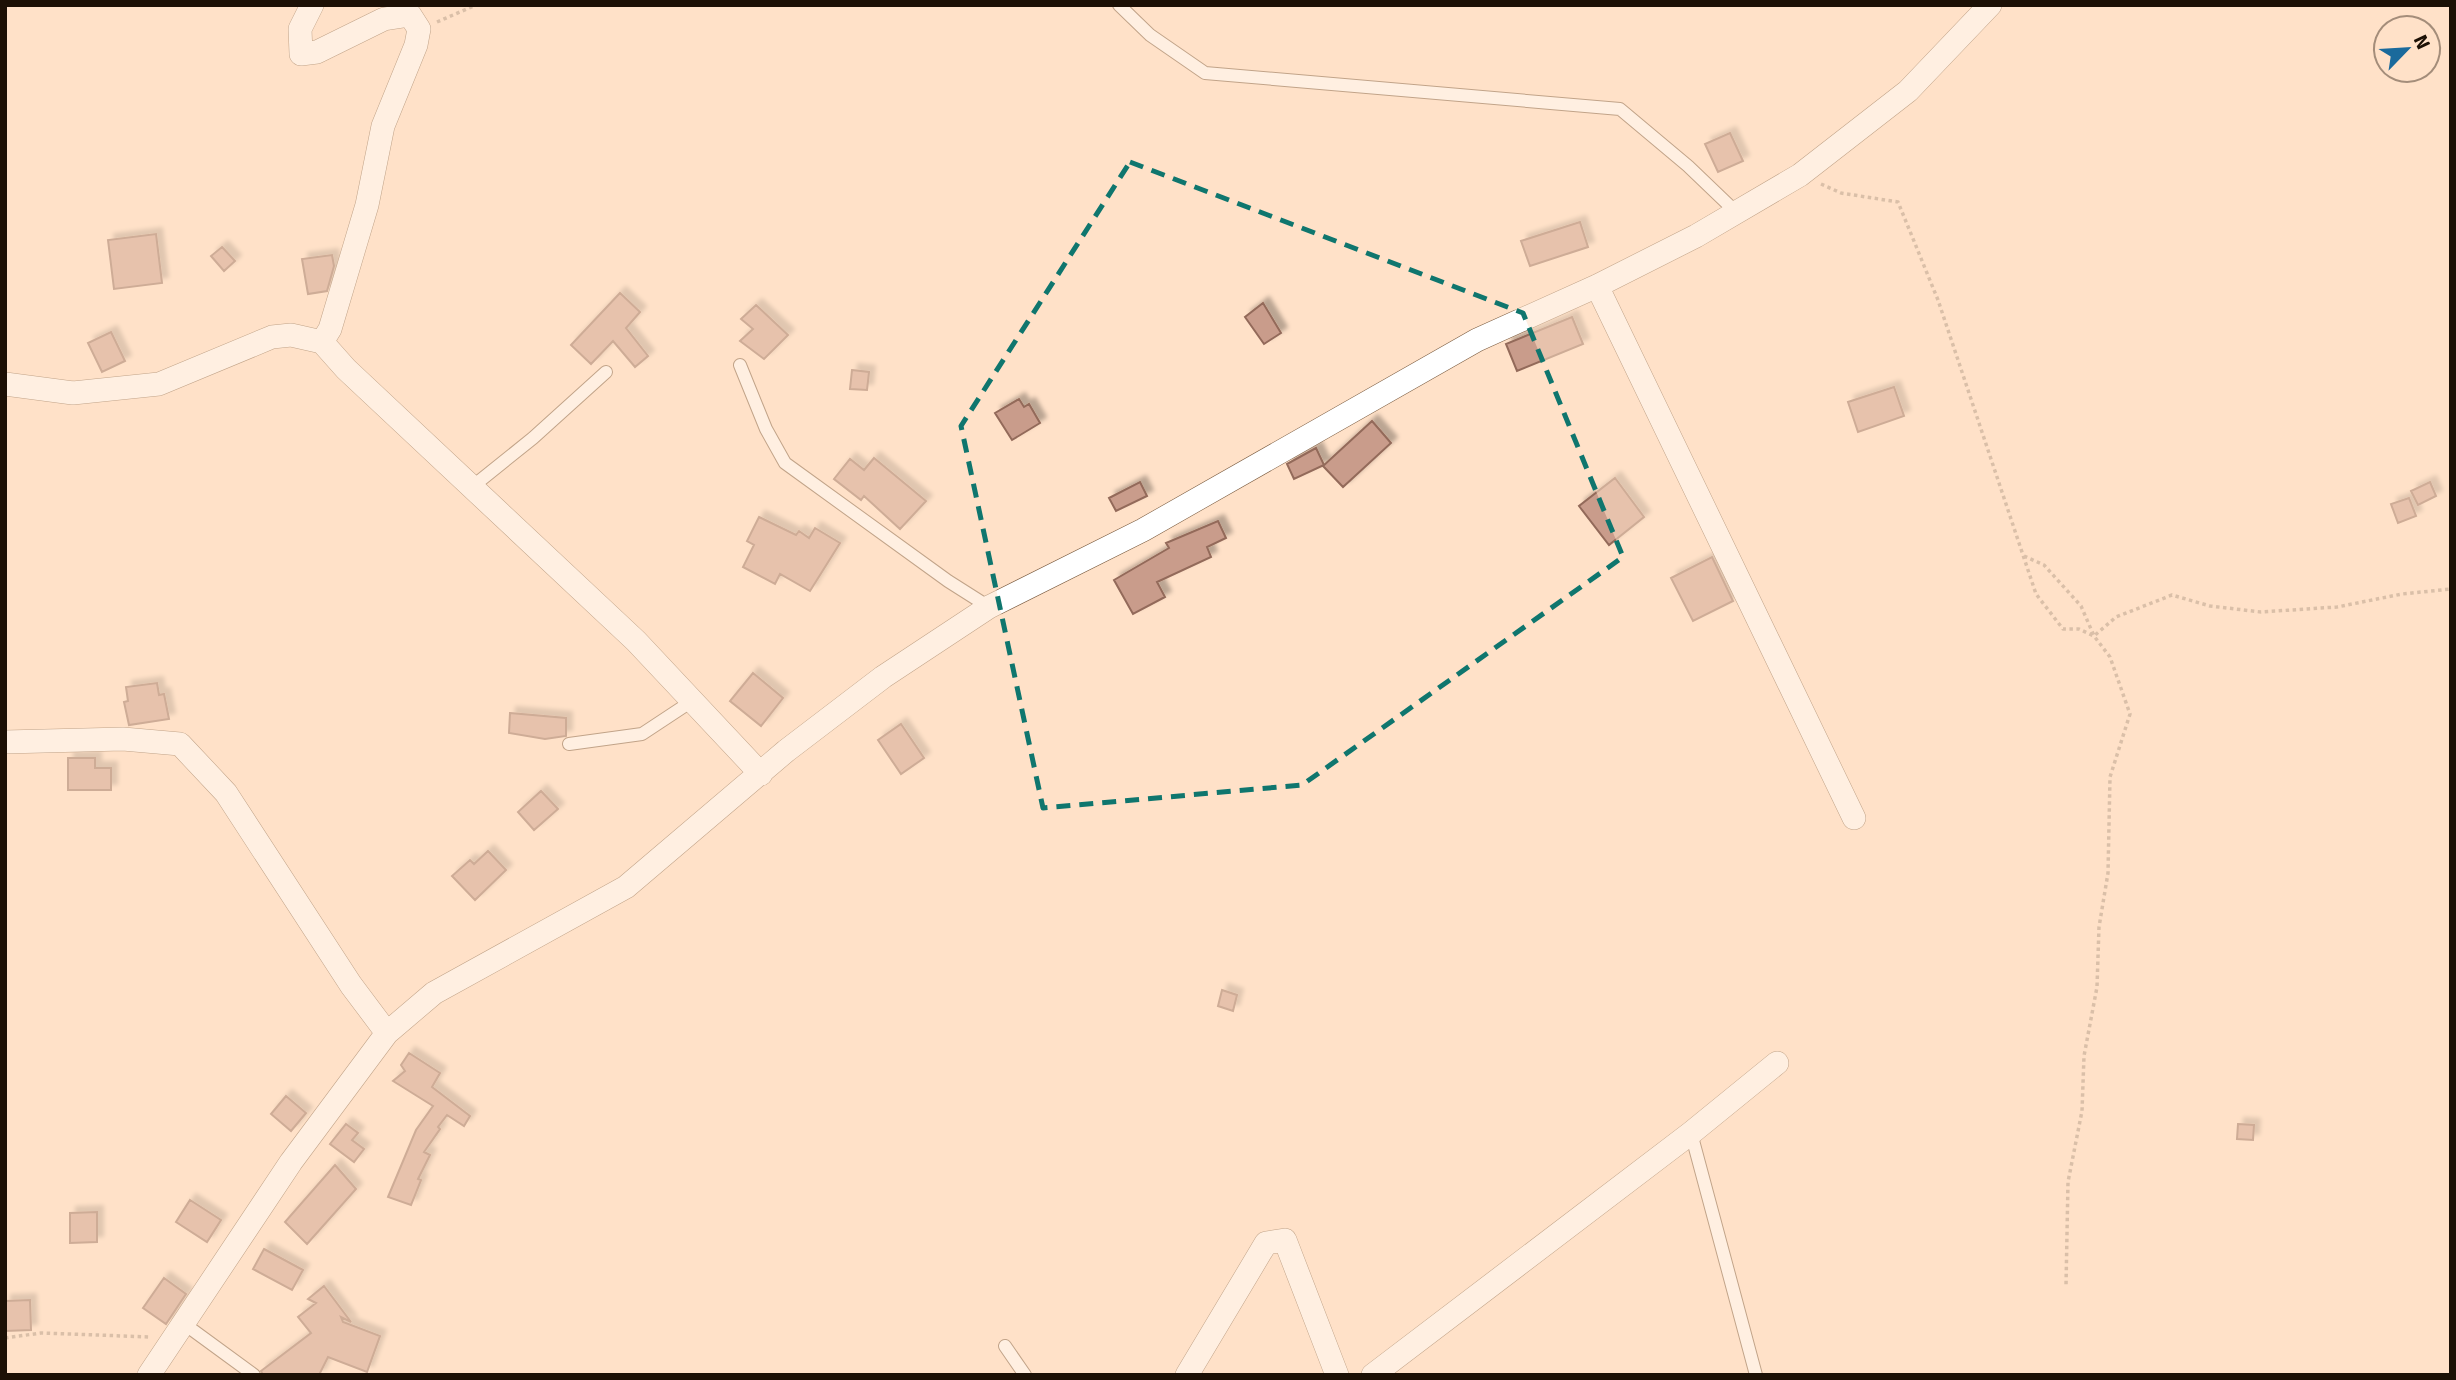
<svg xmlns="http://www.w3.org/2000/svg" width="2456" height="1380" font-family="Signika,sans-serif">
<style>
.building{fill:#c99c8b;stroke:#936a5a;stroke-width:2;filter:url(#shadow)}
.lines{fill:none;stroke-linecap:round;stroke-linejoin:round}
.service-casing{stroke:#77583c;stroke-width:14}
.minor-casing{stroke:#77583c;stroke-width:24}
.path{stroke:#ad9682;stroke-width:3.5;stroke-dasharray:3.5 3.5;stroke-linecap:butt}
.service{stroke:#fff;stroke-width:12}
.minor{stroke:#fff;stroke-width:23}
.marked{fill:none;stroke:#0f766e;stroke-width:5;stroke-dasharray:14 9;stroke-linejoin:round}
</style>
<defs>
<filter id="shadow"><feDropShadow dx="6" dy="-6" stdDeviation="2" flood-color="#0004"/></filter>
</defs>
<rect width="100%" height="100%" fill="#ffe1c8"/>
<path class="building" d="M1730,133L1743,161L1718,172L1705,144Z
M1580,222L1588,247L1530,266L1521,241Z
M156,234L162,283L114,289L108,240Z
M222,247L235,261L224,271L211,256Z
M332,255L334,266L327,291L308,294L302,259Z
M620,293L640,312L626,328L648,356L635,367L613,341L591,364L571,345Z
M1263,303L1281,333L1264,344L1245,317Z
M756,305L788,335L764,359L740,341L753,329L741,319Z
M1572,317L1583,344L1517,371L1506,344Z
M111,332L125,361L102,372L88,343Z
M852,370L869,372L867,390L850,389Z
M1894,387L1904,416L1858,432L1848,402Z
M1019,399L1024,407L1029,404L1040,423L1012,440L995,413Z
M1372,421L1391,443L1343,487L1323,466Z
M1316,448L1324,465L1294,479L1287,464Z
M874,458L926,501L900,529L864,496L861,500L834,479L850,459L864,470Z
M1615,478L1644,517L1609,545L1579,506Z
M1140,482L1147,496L1116,511L1109,498Z
M2430,482L2436,496L2418,505L2411,491Z
M2409,498L2416,516L2398,523L2391,504Z
M759,517L796,535L799,531L809,538L815,528L840,543L810,591L780,574L775,584L743,567L754,545L747,541Z
M1218,521L1226,538L1207,547L1211,557L1157,582L1165,597L1133,614L1114,580L1169,548L1166,543Z
M1712,557L1733,601L1693,621L1671,578Z
M753,673L783,698L761,726L730,701Z
M157,683L159,695L164,694L169,719L129,725L124,702L128,701L126,687Z
M510,713L566,718V736L545,739L509,733Z
M901,724L924,758L901,774L878,740Z
M68,758H95V768H111V790H68Z
M541,791L558,809L534,830L518,812Z
M488,851L506,870L475,900L452,876L470,860L474,864Z
M1222,990L1237,995L1233,1011L1218,1006Z
M409,1053L440,1073L432,1087L470,1116L464,1126L447,1115L438,1127L440,1129L424,1152L430,1155L418,1179L421,1180L411,1205L388,1197L416,1130L433,1106L393,1081L405,1071L401,1065Z
M286,1096L306,1113L291,1131L271,1114Z
M346,1124L358,1133L352,1140L364,1149L354,1162L330,1144Z
M2238,1124L2254,1125L2253,1140L2237,1139Z
M335,1165L356,1189L307,1244L285,1222Z
M190,1200L221,1220L207,1242L176,1222Z
M97,1212V1242L70,1243V1213Z
M264,1249L303,1270L292,1290L253,1269Z
M164,1278L186,1294L166,1324L143,1308Z
M324,1286L351,1322L341,1317L343,1322L380,1336L367,1372L328,1357L319,1375H263L261,1371L311,1333L298,1317L316,1303L308,1299Z
M30,1300L31,1330L5,1331V1301Z"/>
<g class="lines">
<g class="service-casing">
<path id="service" d="M1119,5L1150,35L1205,73L1620,109L1688,166L1736,212
M740,365L766,429L785,463L948,581L989,607
M472,487L533,438L606,372
M569,744L642,734L692,701
M1691,1133L1756,1375
M183,1323L254,1375
M1005,1346L1025,1375"/>
</g>
<g class="minor-casing">
<path id="minor" d="M312,5L300,29L301,54L317,52L384,19L410,15L419,29L416,45L383,126L367,205L330,329L322,342L346,369L636,641L761,774
M1597,286L1854,818
M5,384L73,393L159,384L272,337L291,335L322,342
M5,742L123,739L180,744L226,793L351,985L387,1033
M149,1375L291,1162L387,1033L434,993L626,887L786,751L883,677L989,607L1143,530L1477,340L1597,286L1696,236L1800,175L1908,91L1990,5
M1187,1375L1266,1243L1285,1240L1337,1375
M1373,1375L1691,1133L1777,1063"/>
</g>
<path class="path" d="M437,22L476,5
M1821,184L1841,193L1898,202L1938,300L2036,594L2063,629H2079L2094,636L2116,617L2172,595L2210,606L2261,612L2337,607L2402,594L2451,589
M2024,556L2044,565L2081,606L2094,636L2110,657L2130,714L2110,777L2108,873L2099,927L2097,987L2084,1056L2082,1111L2068,1182L2066,1286
M5,1338L41,1333L151,1337"/>
<use href="#service" class="service"/>
<use href="#minor" class="minor"/>
</g>
<path d="M0 0H2456V1380H0ZM1130,162L1523,313L1623,557L1302,785L1043,808L961,426Z" fill="#ffe1c8" fill-opacity=".55" fill-rule="evenodd"/>
<path class="marked" d="M1130,162L1523,313L1623,557L1302,785L1043,808L961,426Z"/>
<rect width="2456" height="1380" fill="none" stroke="#1c1005" stroke-width="14"/>
<g transform="translate(2407 49) rotate(65)"><circle r="33" fill="#ffe1c8" stroke="#a48d7a" stroke-width="2"/>
<path d="M0-5L12 26L0 18L-12 26Z" fill="#1a6a9c"/>
<text y="-10" font-size="19" font-weight="bold" text-anchor="middle" fill="#1c1005">N</text>
</g>
</svg>
